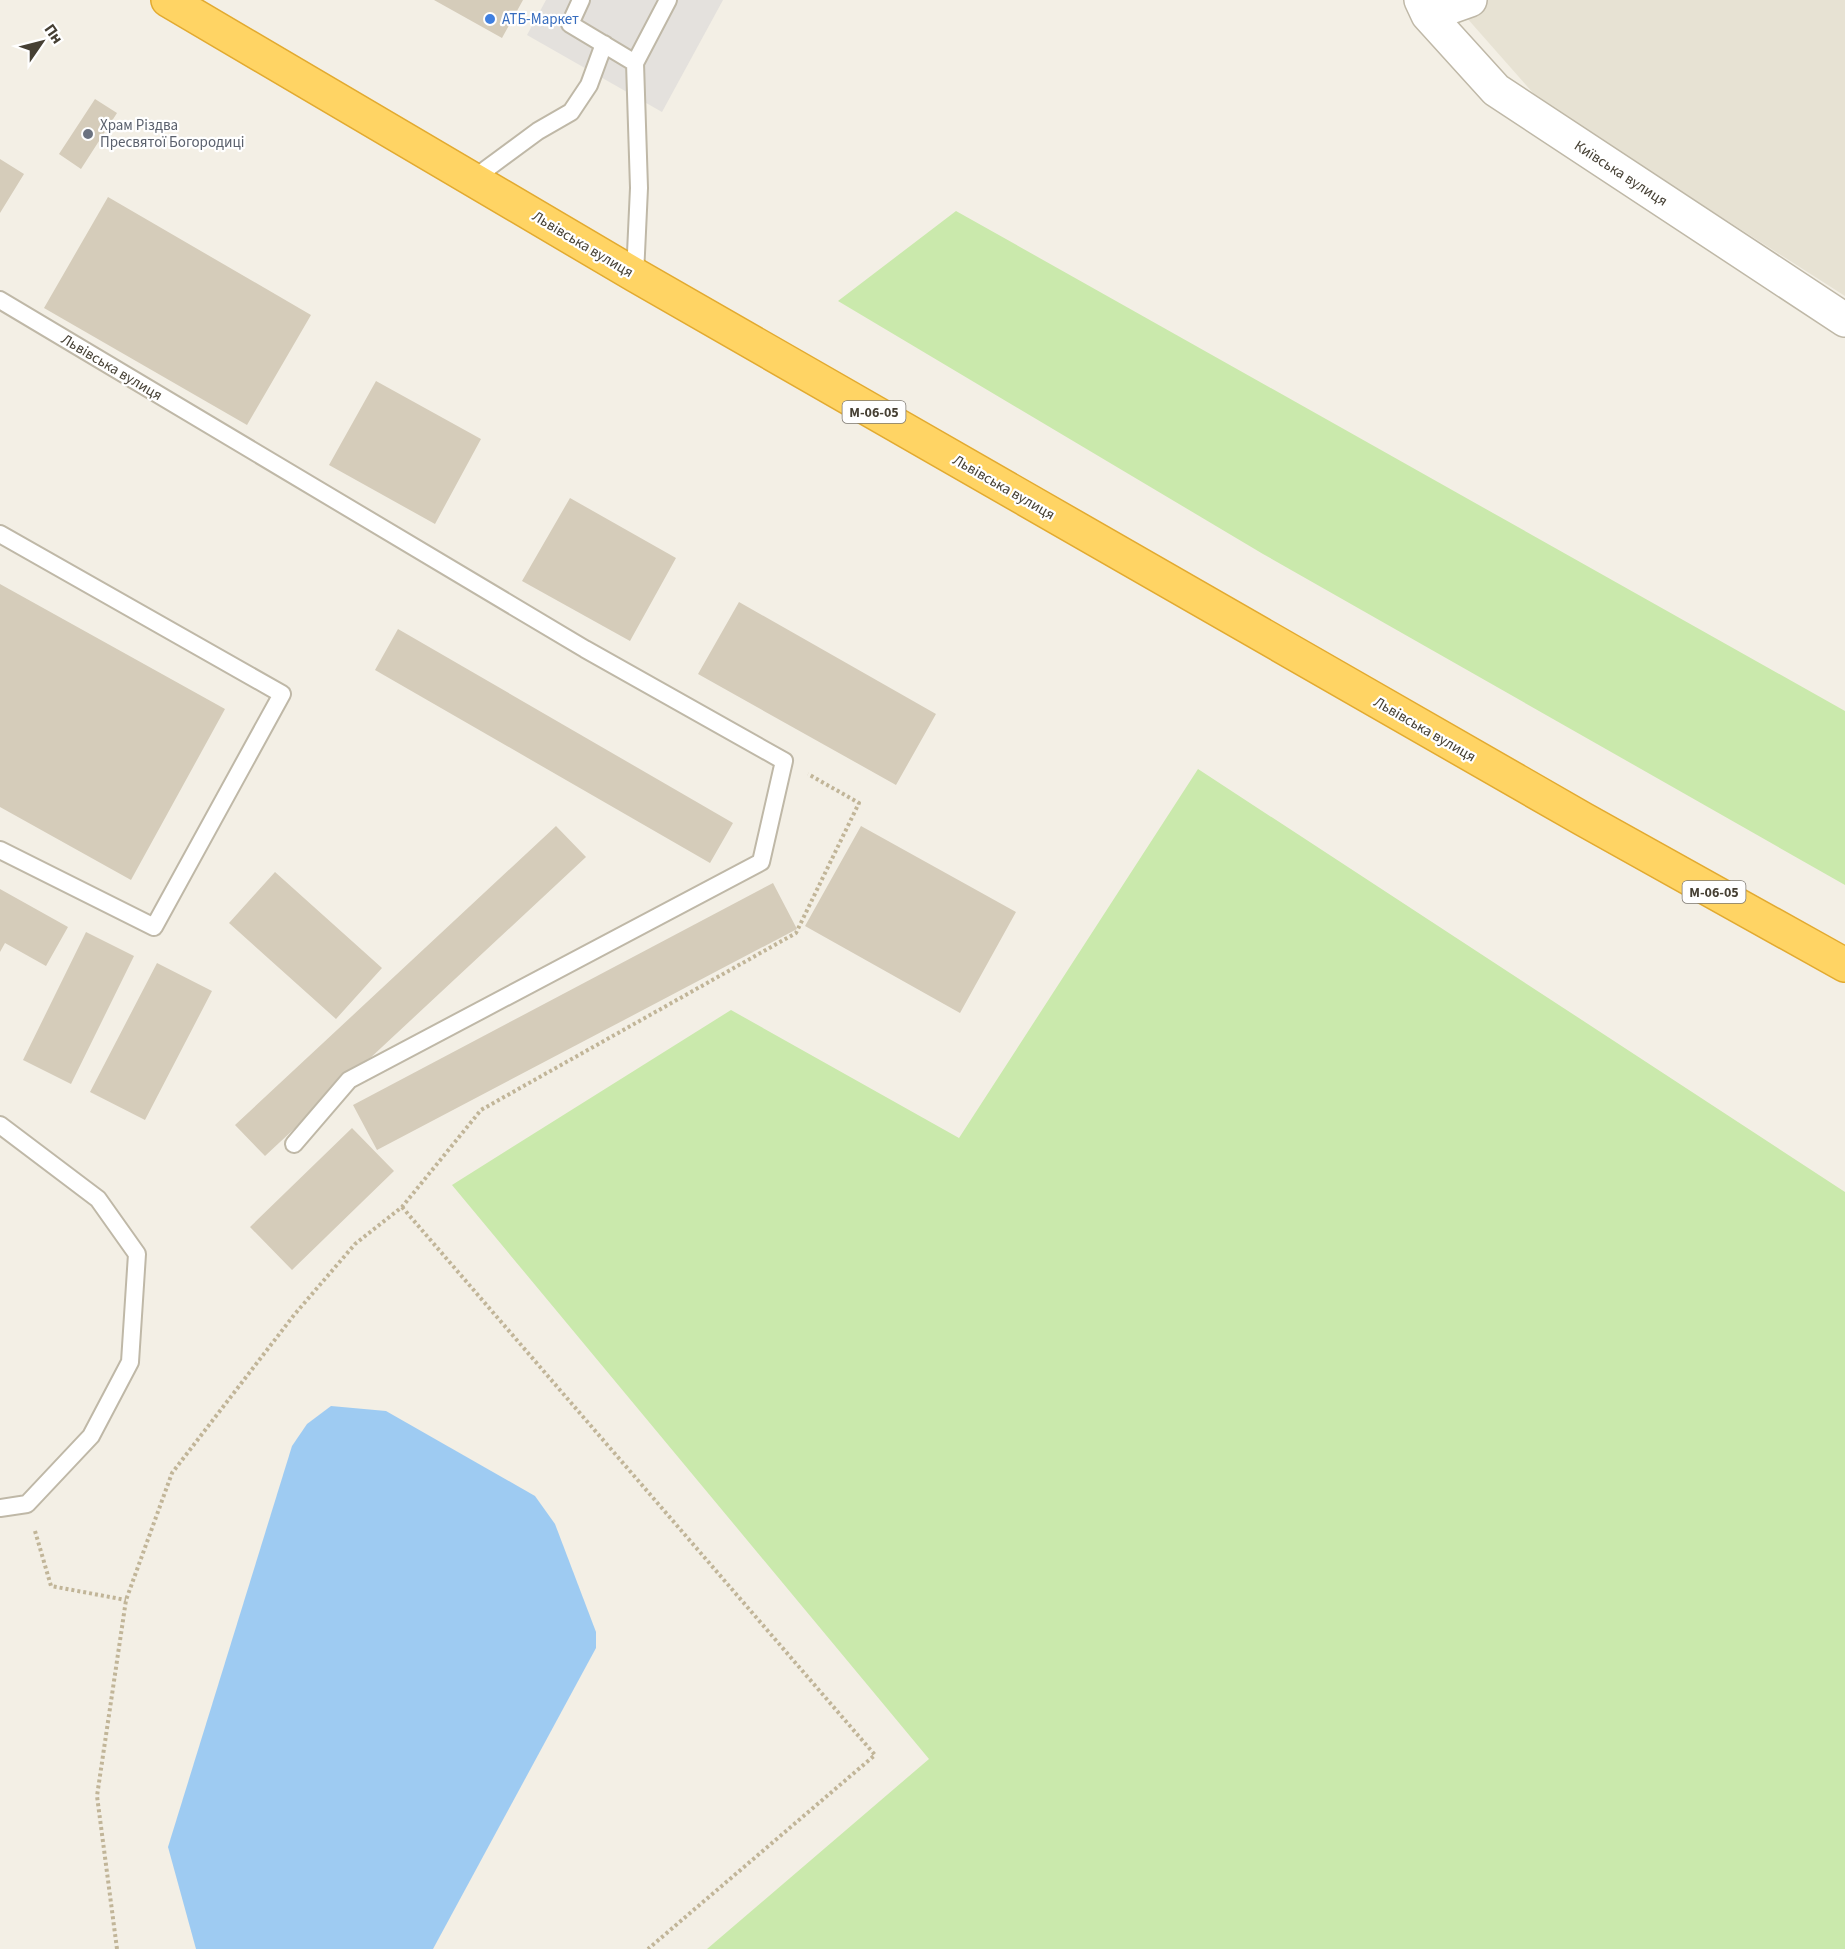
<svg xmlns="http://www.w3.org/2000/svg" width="1845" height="1949" font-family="'Source Sans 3',sans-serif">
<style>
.residential{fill:#e7e2d3}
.green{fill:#cae9ac}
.parking{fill:#e4e1dd}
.water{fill:#9ecbf2}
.building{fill:#d5ccba}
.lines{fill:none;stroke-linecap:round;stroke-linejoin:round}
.lane-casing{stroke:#bfb8a7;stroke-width:20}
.street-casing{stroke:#bfb8a7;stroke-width:36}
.highway-casing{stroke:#e2aa30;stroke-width:36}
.path{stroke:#c1b598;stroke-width:4;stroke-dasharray:3 3;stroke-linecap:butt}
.lane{stroke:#fff;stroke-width:16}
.street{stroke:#fff;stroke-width:33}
.highway{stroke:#ffd464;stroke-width:33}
.shop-dot{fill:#3f7fe0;stroke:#fff;stroke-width:2}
.worship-dot{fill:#6b7280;stroke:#fff;stroke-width:2}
.labels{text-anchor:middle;stroke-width:4.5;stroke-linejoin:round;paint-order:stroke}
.shield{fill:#fff;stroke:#7e7971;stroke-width:1.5}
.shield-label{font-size:14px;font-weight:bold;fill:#464034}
.shop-label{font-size:15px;fill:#366cbe;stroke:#fff;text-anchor:start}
.worship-label{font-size:15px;fill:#5b616d;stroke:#fff;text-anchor:start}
.street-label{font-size:15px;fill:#464034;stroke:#fff}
</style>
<rect width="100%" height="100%" fill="#f3efe5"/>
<path class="residential" d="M1451,0H1845V296L1540,101Z"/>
<path class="green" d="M956,211L1845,711V885L1263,554L838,301Z
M1198,769L1845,1192V1949H707L929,1759L452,1185L731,1010L959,1138Z"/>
<path class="parking" d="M546,0H723L662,112L527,35Z"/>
<path class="water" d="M331,1406L386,1411L535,1496L555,1524L596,1632V1648L433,1949H196L168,1847L292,1446L307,1424Z"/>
<path class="building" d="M434,0H523L502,38Z
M95,99L117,113L81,169L59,154Z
M0,159L24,174L0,213Z
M108,197L311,315L247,425L44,308Z
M376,381L481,439L435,524L329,465Z
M570,498L676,558L630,641L522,581Z
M0,584L225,709L131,880L0,807Z
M739,602L936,714L896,785L698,674Z
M398,629L733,823L710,863L375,670Z
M556,826L586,857L265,1156L235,1125Z
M861,826L1016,912L960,1013L805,926Z
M275,872L382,968L336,1019L229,923Z
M773,883L797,929L377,1150L353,1105Z
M0,889L68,927L46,966L5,943L0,952Z
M86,932L134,956L71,1084L23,1060Z
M157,963L212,991L145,1120L90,1092Z
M352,1128L394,1171L292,1270L250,1227Z"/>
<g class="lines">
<g class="lane-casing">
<path id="lane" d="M581,0L570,24L635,63
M473,179L538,131L571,112L589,85L604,44
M635,275L639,188L635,63L668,0
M0,300L585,649L784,761L761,862L349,1080L294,1144
M0,534L282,694L154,927L0,850
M0,1125L98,1199L137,1254L130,1362L91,1436L27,1504L0,1508"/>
</g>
<g class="street-casing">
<path id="street" d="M1421,0L1428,15L1496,90L1845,320
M1428,15L1470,0"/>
</g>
<g class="highway-casing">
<path id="highway" d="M168,0L635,275L1583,819L1845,965"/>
</g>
<path class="path" d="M402,1207L875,1755L648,1949
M35,1531L51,1586L126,1600
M117,1949L97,1796L126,1600L172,1473L294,1315L355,1244L402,1207L481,1110L796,933L859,803L808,774"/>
<use href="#lane" class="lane"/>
<use href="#street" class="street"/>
<use href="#highway" class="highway"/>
</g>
<circle class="shop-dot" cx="490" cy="19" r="6"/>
<circle class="worship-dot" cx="88" cy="134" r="6"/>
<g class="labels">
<g class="shield">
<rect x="842.5" y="401" width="63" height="22" rx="4.5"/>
<rect x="1682.5" y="881" width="63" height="22" rx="4.5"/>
</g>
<g class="shield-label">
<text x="874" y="417">М-06-05</text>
<text x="1714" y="897">М-06-05</text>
</g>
<g class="shop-label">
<text x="502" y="24">АТБ-Маркет</text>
</g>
<g class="worship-label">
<text x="100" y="130">Храм Різдва<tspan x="100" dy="17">Пресвятої Богородиці</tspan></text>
</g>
<g class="street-label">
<text transform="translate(1621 173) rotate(33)" y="5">Київська вулиця</text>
<text transform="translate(583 244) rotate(31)" y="5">Львівська вулиця</text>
<text transform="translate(112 367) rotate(31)" y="5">Львівська вулиця</text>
<text transform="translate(1004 487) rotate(30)" y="5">Львівська вулиця</text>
<text transform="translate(1425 729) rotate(30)" y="5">Львівська вулиця</text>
</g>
</g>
<g transform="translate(42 42) rotate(55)" stroke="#ffffff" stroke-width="4.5" paint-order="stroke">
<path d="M0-4.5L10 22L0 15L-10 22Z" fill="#464034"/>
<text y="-9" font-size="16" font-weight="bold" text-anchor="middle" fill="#464034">Пн</text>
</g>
</svg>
